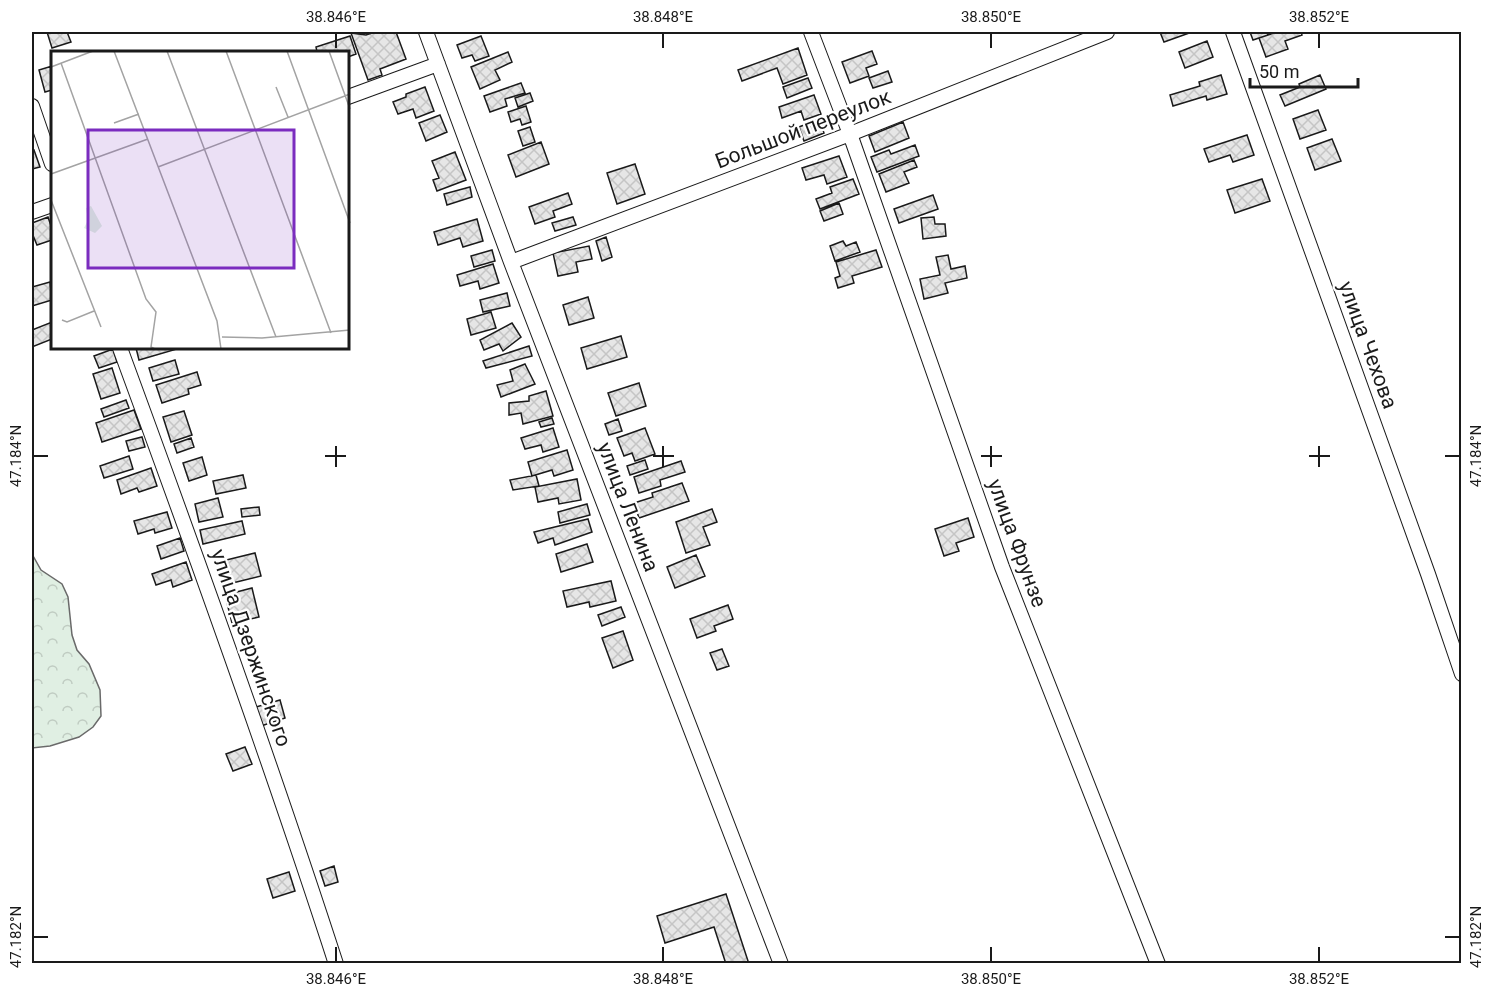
<svg xmlns="http://www.w3.org/2000/svg" width="1493" height="995" font-family="Roboto,sans-serif">
<style>
.forest{fill:url(#forest-crowns);stroke:#6a6a6a;stroke-width:1.5}
.building{fill:url(#building-cross-hatch);stroke:#1a1a1a;stroke-width:1.5}
.lines{fill:none;stroke-linecap:round;stroke-linejoin:round}
.street-casing{stroke:#1a1a1a;stroke-width:16}
.street{stroke:#fff;stroke-width:14}
.ticks{fill:none;stroke:#1a1a1a;stroke-width:2}
.labels{text-anchor:middle;stroke-width:4.5;stroke-linejoin:round;paint-order:stroke}
.street-label{font-size:21px;fill:#1a1a1a;stroke:#fff}
.inset-road{fill:none;stroke:#a3a3a3;stroke-width:1.5}
.view{fill:#7b2cbf;fill-opacity:0.15;stroke:#7b2cbf;stroke-width:3}
.inset-edge{fill:none;stroke:#1a1a1a;stroke-width:3}
.neatline{fill:none;stroke:#1a1a1a;stroke-width:2}
.ticks-label{font-size:15px;text-anchor:middle;fill:#1a1a1a}
</style>
<defs>
<pattern id="forest-crowns" width="20" height="18" patternUnits="userSpaceOnUse" patternTransform="scale(1.5)"><rect width="20" height="18" fill="#e0efe3"/><path d="M2 6a3 3 0 1 1 6 0M12 15a3 3 0 1 1 6 0" fill="none" stroke="#c0ccc2"/></pattern>
<pattern id="building-cross-hatch" width="8" height="8" patternUnits="userSpaceOnUse" patternTransform="scale(1.5)"><rect width="8" height="8" fill="#e6e6e6"/><path d="M0 0l8 8M0 8l8-8" fill="none" stroke="#c5c5c5"/></pattern>
</defs>
<rect width="100%" height="100%" fill="#fff"/>
<path class="forest" d="M32,554L41,570L62,584L68,597L72,635L77,650L89,664L100,690L101,716L93,727L79,737L50,746L32,748Z"/>
<path class="building" d="M47,32H67L71,42L52,48Z
M375,32H396L406,59L380,69L382,75L368,80L351,33L366,35Z
M1160,32H1192L1164,42Z
M1250,32H1267L1268,35L1253,40Z
M1277,32H1301L1302,35L1285,41L1288,49L1266,57L1259,38Z
M350,36L356,54L348,57V52H317L316,47Z
M481,36L489,56L475,61L472,55L462,58L457,45Z
M1207,41L1213,57L1185,68L1179,52Z
M798,48L807,75L783,84L777,68L742,81L738,70Z
M872,51L877,64L866,68L869,76L850,83L842,62Z
M508,52L512,62L495,70L500,80L480,89L471,67Z
M52,66V90L45,92L39,70Z
M888,71L892,82L873,88L869,78Z
M1221,75L1227,94L1207,100L1206,96L1173,106L1170,95L1200,86L1199,82Z
M1320,75L1326,89L1285,106L1280,95L1300,87L1299,84Z
M808,78L812,88L787,98L783,87Z
M521,83L525,93L505,99L507,106L490,112L484,96Z
M425,87L434,111L416,118L413,109L398,114L393,102L406,97V94Z
M530,93L533,101L518,107L515,98Z
M814,95L821,114L804,120L801,111L782,118L779,107Z
M526,106L531,122L522,125L520,119L511,122L508,112Z
M1318,110L1326,130L1300,139L1293,119Z
M440,115L447,132L426,141L419,123Z
M819,119L824,133L804,141L799,127Z
M903,122L909,138L875,152L869,136Z
M530,127L535,142L523,146L518,131Z
M1247,135L1254,155L1233,162L1230,155L1209,162L1204,149Z
M1332,139L1341,161L1315,170L1307,148Z
M541,142L549,164L516,177L508,155Z
M915,145L919,156L877,172L871,157L889,150L891,154Z
M34,150L40,167L32,169V151Z
M455,152L466,180L437,191L433,180L439,178L432,161Z
M839,156L847,177L827,184L824,175L806,180L802,168Z
M914,160L917,167L904,172L909,183L886,192L879,174Z
M635,164L645,194L617,204L607,173Z
M853,179L859,194L820,209L816,199L832,193L830,187Z
M1262,179L1270,201L1235,213L1227,190Z
M470,187L472,197L447,205L444,194Z
M568,193L572,204L553,211L555,217L535,224L529,207Z
M933,195L938,209L899,223L894,209Z
M839,203L843,214L824,221L820,211Z
M48,217L52,229V240L37,245L32,233V223Z
M573,217L576,225L555,231L552,223Z
M934,217L935,224H945L946,236L923,239L921,218Z
M477,219L483,241L463,247L460,238L438,245L434,232Z
M606,237L612,257L602,261L596,241Z
M843,241L846,246L856,242L860,252L835,261L830,246Z
M589,246L592,259L576,262L578,272L558,276L553,253Z
M492,250L495,261L474,267L471,256Z
M876,250L882,267L852,276L854,283L838,288L835,278L840,276L836,262Z
M948,255L951,269L965,266L967,278L945,283L948,293L924,299L920,279L940,275L936,257Z
M493,264L499,283L480,289L478,281L460,286L457,275Z
M50,282L52,300L32,306V287Z
M507,293L510,306L483,312L480,300Z
M588,297L594,318L569,325L563,305Z
M491,312L496,328L471,335L467,319Z
M52,322V339L32,347V330Z
M512,323L521,337L503,351L499,344L484,350L480,340Z
M621,336L627,357L587,369L581,348Z
M529,346L532,356L486,368L483,361Z
M136,348H176L177,349L139,360Z
M113,349L117,362L99,368L94,356Z
M175,360L179,374L153,381L149,368Z
M525,364L535,384L501,397L497,385L513,381L510,370Z
M112,368L120,393L101,399L93,374Z
M197,372L201,385L188,389L189,394L162,403L156,385Z
M639,383L646,406L616,416L608,393Z
M546,391L553,416L523,424L521,413L509,415V403L529,401V396Z
M126,400L129,408L104,417L101,409Z
M134,410L141,429L102,442L96,423Z
M184,411L192,435L171,442L163,417Z
M552,418L554,424L541,427L539,422Z
M618,419L622,431L609,435L605,424Z
M553,428L559,447L543,452L541,445L525,449L521,438Z
M645,428L655,454L635,461L632,453L624,456L617,438Z
M142,437L145,447L129,451L126,441Z
M191,438L194,447L177,453L174,444Z
M567,450L573,470L554,476L552,470L532,476L528,462Z
M129,456L133,469L104,478L100,466Z
M202,457L207,475L189,481L183,463Z
M645,460L648,469L630,475L627,466Z
M681,461L685,472L660,480L661,486L639,493L634,477Z
M151,468L157,486L139,492L137,488L121,494L117,480Z
M243,475L246,488L216,494L213,481Z
M536,475L539,486L513,490L510,480Z
M577,479L581,500L559,504L558,498L538,502L535,487Z
M682,483L689,501L639,518L634,503L653,497L652,493Z
M218,498L223,517L199,522L195,504Z
M587,504L590,515L560,523L558,512Z
M259,507L260,515L242,517L241,509Z
M712,509L717,522L703,527L710,545L686,553L676,522Z
M167,512L172,528L155,533L154,529L138,534L134,521Z
M968,518L974,537L956,543L959,551L944,556L935,529Z
M588,519L592,532L555,545L553,538L538,543L534,532Z
M242,521L245,534L203,544L200,530Z
M180,538L184,551L161,559L157,546Z
M587,544L593,562L561,572L556,554Z
M255,553L261,576L224,585L218,562Z
M696,555L705,576L675,588L667,567Z
M186,562L192,580L173,587L171,580L156,585L152,574Z
M611,581L616,601L590,607L589,602L567,607L563,591Z
M252,588L259,617L232,623L225,595Z
M728,605L733,619L714,626L716,631L697,638L690,619Z
M621,607L625,617L602,626L598,615Z
M623,631L633,660L613,668L602,638Z
M722,649L729,666L717,670L710,653Z
M280,700L285,718L261,726L256,707Z
M245,747L252,764L233,771L226,754Z
M334,866L338,882L325,886L320,871Z
M289,872L295,891L273,898L267,879Z
M726,894L749,964H726L714,927L665,943L657,916Z"/>
<g class="lines">
<g class="street-casing">
<path id="street" d="M426,32L511,262L781,964
M811,32L850,134L1002,567L1158,964
M1233,32L1428,574L1462,674
M348,97L438,64
M32,106L52,164
M32,212L52,205
M511,262L850,134L1107,32
M120,348C195,552 269,757 336,964"/>
</g>
<use href="#street" class="street"/>
</g>
<path class="ticks" d="M336,33V48M663,33V48M991,33V48M1319,33V48M336,446V467M663,446V467M991,446V467M1319,446V467M33,456H48M325,456H346M653,456H674M981,456H1002M1309,456H1330M1445,456H1460M33,937H48M1445,937H1460M336,947V962M663,947V962M991,947V962M1319,947V962"/>
<g class="labels">
<g class="street-label">
<text transform="translate(803 129) rotate(-21)" y="7">Большой переулок</text>
<text transform="translate(1368 345) rotate(70)" y="7">улица Чехова</text>
<text transform="translate(628 507) rotate(69)" y="7">улица Ленина</text>
<text transform="translate(1017 543) rotate(70)" y="7">улица Фрунзе</text>
<text transform="translate(251 648) rotate(71)" y="7">улица Дзержинского</text>
</g>
</g>
<g transform="translate(51 51)">
<rect width="298" height="298" fill="#fff"/>
<path d="M40,155L51,175L44,182L33,177L37,169L35,157Z" fill="#e0efe3"/>
<path class="inset-road" d="M63,0L166,270L170,298M116,0L225,286M175,0L280,282M236,0L299,172M278,0L299,58M10,12L95,248L105,261L100,296L104,298M0,16L42,0M225,36L237,66M63,72L88,63M107,116L299,43M0,123L97,88M0,149L50,276M11,269L16,271L43,260M171,286L211,287L299,279"/>
<path class="view" d="M37,79H243V217H37Z"/>
<rect width="298" height="298" class="inset-edge"/>
</g>
<rect width="1493" height="995" fill="none" stroke="#ffffff" stroke-width="66"/>
<path d="M1250 78v9h108v-9" fill="none" stroke="#1a1a1a" stroke-width="3"/>
<text x="1259" y="78" font-size="18" fill="#1a1a1a" stroke="#ffffff" stroke-width="4.5" paint-order="stroke">50 m</text>
<rect x="33" y="33" width="1427" height="929" class="neatline"/>
<g class="ticks-label">
<text x="336" y="22">38.846°E</text>
<text x="663" y="22">38.848°E</text>
<text x="991" y="22">38.850°E</text>
<text x="1319" y="22">38.852°E</text>
<text transform="translate(16 456) rotate(-90)" y="5">47.184°N</text>
<text transform="translate(1476 456) rotate(-90)" y="5">47.184°N</text>
<text transform="translate(16 937) rotate(-90)" y="5">47.182°N</text>
<text transform="translate(1476 937) rotate(-90)" y="5">47.182°N</text>
<text x="336" y="984">38.846°E</text>
<text x="663" y="984">38.848°E</text>
<text x="991" y="984">38.850°E</text>
<text x="1319" y="984">38.852°E</text>
</g>
</svg>
